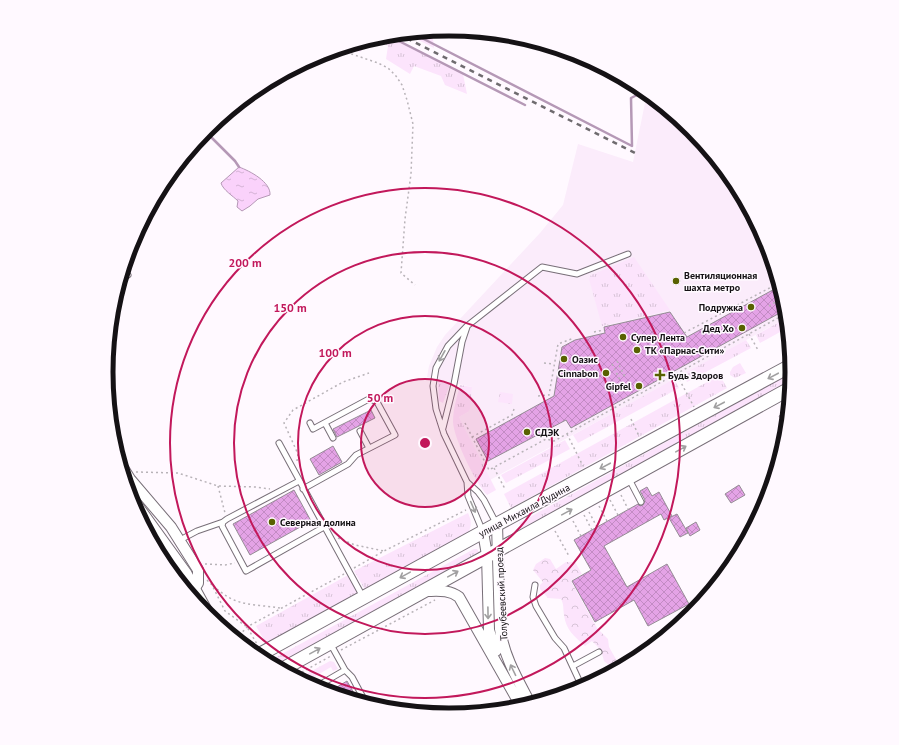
<svg xmlns="http://www.w3.org/2000/svg" width="899" height="745" font-family="'PT Sans',sans-serif">
<style>
.built{fill:#fbecfb}
.grass{fill:url(#grass-tufts)}
.forest{fill:url(#forest-crowns)}
.water{fill:url(#water-ripples);stroke:#b598b6}
.lines{fill:none;stroke-linecap:round;stroke-linejoin:round}
.stream{stroke:#b598b6;stroke-width:2.5}
.building{fill:url(#building-cross-hatch);stroke:#958c95}
.service-casing{stroke:#786f78;stroke-width:7}
.minor-casing{stroke:#786f78;stroke-width:12}
.tertiary-casing{stroke:#786f78;stroke-width:15}
.primary-casing{stroke:#786f78;stroke-width:18}
.path{stroke:#b8b3b8;stroke-width:1.5;stroke-dasharray:2 3;stroke-linecap:butt}
.service{stroke:#fff;stroke-width:5}
.minor{stroke:#fff;stroke-width:10}
.tertiary{stroke:#fff;stroke-width:13}
.primary{stroke:#fff;stroke-width:16}
.rail{stroke:#6f6b6f;stroke-width:2.5;stroke-dasharray:5 5;stroke-linecap:butt}
.oneway{stroke:#a1a0a1}
.ring{fill:none;stroke:#c2185b;stroke-width:2}
.poi-dot{fill:#586100;stroke:#fff9ff;stroke-width:1.5}
.labels{text-anchor:middle;stroke-width:3;stroke-linejoin:round;paint-order:stroke}
.poi-label{font-size:10px;font-weight:bold;fill:#151215;stroke:#fff9ff;text-anchor:start}
.street-label{font-size:10px;fill:#151215;stroke:#fff9ff}
.rim{fill:none;stroke:#151215;stroke-width:5}
.centre{fill:#c2185b;stroke:#fff9ff;stroke-width:2}
.ring-label{font-size:12px;text-anchor:middle;font-weight:bold;fill:#c2185b;stroke:#fff9ff;stroke-width:3;stroke-linejoin:round;paint-order:stroke}
</style>
<defs>
<pattern id="grass-tufts" width="24" height="20" patternUnits="userSpaceOnUse"><rect width="24" height="20" fill="#fce4fc"/><path d="M3 7l-1-3M5 7V3M7 7l1-3M15 17l-1-3M17 17v-4M19 17l1-3" fill="none" stroke="#d7c3d7"/></pattern>
<pattern id="forest-crowns" width="20" height="18" patternUnits="userSpaceOnUse"><rect width="20" height="18" fill="#fce4fc"/><path d="M2 6a3 3 0 1 1 6 0M12 15a3 3 0 1 1 6 0" fill="none" stroke="#d7c3d7"/></pattern>
<pattern id="water-ripples" width="26" height="14" patternUnits="userSpaceOnUse"><rect width="26" height="14" fill="#fad2fb"/><path d="M2 4q2-2 4 0t4 0M15 11q2-2 4 0t4 0" fill="none" stroke="#d5b3d6"/></pattern>
<pattern id="building-cross-hatch" width="8" height="8" patternUnits="userSpaceOnUse"><rect width="8" height="8" fill="#e4a3e6"/><path d="M0 0l8 8M0 8l8-8" fill="none" stroke="#c38bc4"/></pattern>
</defs>
<rect width="100%" height="100%" fill="#fff9ff"/>
<path class="built" d="M647,93L693,130L735,182L767,241L786,306L788,317L490,480L459,417L468,412L472,387L427,377L429,366L437,347L445,335L540,233L563,205L578,144L633,162Z"/>
<path class="grass" d="M421,32L433,39L434,48L405,33Z
M390,35L463,74L467,94L445,85L441,76L414,66L410,74L386,59L388,46L376,38Z
M372,39L360,52L346,47Z
M634,257L670,310L602,326L589,279L591,275Z
M788,317L789,327L760,343L756,335Z
M746,340L751,348L687,382L683,374Z
M740,363L746,373L735,378L730,375V372L733,367Z
M793,372L792,380L523,530L519,523Z
M718,376L722,379L727,388L511,508L504,494Z
M674,379L679,388L578,443L573,435Z
M438,381L450,384L443,403L439,401Z
M460,385L472,387L470,409L468,412L459,417L496,490L487,495C475,482 454,439 453,422C453,409 457,397 460,385Z
M500,392L513,394L512,404L498,402Z
M565,440L570,449L506,483L501,475Z
M468,513C472,521 472,528 466,536L367,590L364,588L354,571Z
M474,549H477L479,552L476,556L275,667L271,660Z
M348,575L357,592V596L267,645L256,626Z
M330,661L334,662L338,669L333,671L331,667L304,683L297,679Z"/>
<path class="forest" d="M545,558L550,559L556,569L566,562H575L582,574L571,581L597,628L608,639L609,647L617,661L614,665L610,666L604,661L601,650L592,641L585,646C574,636 566,630 564,615C563,609 564,604 561,599L548,598L540,589V585L543,582L533,570L536,564Z"/>
<path class="water" d="M239,167C250,171 271,182 270,195L258,199L250,206L242,211L237,207L238,201C233,196 223,190 221,183Z"/>
<g class="lines">
<path class="stream" d="M412,33L632,146L631,98L639,94V86
M387,35L525,105
M205,131L235,161L239,167"/>
</g>
<path class="building" d="M672 281a4 4 0 1 1 8 0a4 4 0 1 1-8 0Z
M780,286L787,309L571,428L566,420L488,461L476,439L554,396L562,347L575,340L605,333L604,327L670,312L687,337Z
M371,410L375,418L337,437L333,429Z
M789,410L787,431L779,416Z
M333,446L342,462L319,475L310,459Z
M739,485L745,495L731,503L725,494Z
M647,487L652,496L659,492L672,516L664,520L661,514L604,546L627,587L667,564L689,604L648,626L634,600L595,622L572,581L591,570L574,540L638,504L640,506L643,505L645,500L640,491Z
M294,490L311,521L250,555L233,524Z
M677,514L688,533L680,537L669,518Z
M696,522L700,530L690,536L686,528Z
M347,681L359,702L335,695L332,690Z"/>
<g class="lines">
<g class="service-casing">
<path id="service" d="M120,280L128,275
M325,423L333,438
M443,428L454,384L462,342L467,327
M360,431L369,448
M279,443L363,597
M629,479L641,502
M299,481L227,519L223,522L222,526L246,571L324,527
M467,482L468,496L483,532
M303,489L348,464L356,455L395,435L377,402L371,399L367,400L313,429L310,423
M496,523L484,500L478,492L467,482L444,434L436,409L433,386L436,368L448,346L467,326L542,267L577,274L628,254
M180,540L197,531L223,522
M535,585L533,597L536,606L555,638L564,648L583,689
M330,643L345,670L352,677L367,705
M573,666L599,652
M314,688L345,670
M583,688L613,670"/>
</g>
<g class="minor-casing">
<path id="minor" d="M120,463L130,479L171,527L198,570V583L193,591
M497,524L500,629C504,657 518,680 531,705
M483,532L487,555L489,630L496,651
M425,591C437,591 449,589 459,597L522,708"/>
</g>
<g class="tertiary-casing">
<path id="tertiary" d="M257,656L490,528L792,365
M281,670L791,388"/>
</g>
<g class="primary-casing">
<path id="primary" d="M132,503L184,575L206,615"/>
</g>
<path class="path" d="M337,49L378,63L388,68L396,76L402,85L407,100L413,124L411,174L405,219L401,273L415,285
M769,306L782,298
M594,332L604,330
M684,333L779,283
M717,334L732,326
M749,334L758,350
M617,361L625,377
M544,363L554,364
M612,364L620,380
M677,375L694,407
M538,396L549,395L558,344L574,338
M631,419L639,436
M465,423L489,470L546,439L554,441L787,313
M567,434L583,466
M472,437L512,415L514,409
M297,461L298,454L284,423L293,410L343,382L369,373
M494,468L505,489
M136,472L178,473L218,486L256,487L270,489
M218,486L225,513
M621,495L628,509
M610,500L618,515
M599,506L607,521
M589,512L597,527
M584,515L592,530
M573,521L581,536
M555,531L569,556
M338,538L355,545L384,551
M205,564L225,565L235,563
M354,568L384,551L466,510
M207,580L212,585L225,611L247,627L257,644
M213,586C218,590 223,594 228,597C243,606 263,605 280,608
M236,639L247,627L344,574
M341,650L435,600
M293,677L331,656"/>
<use href="#service" class="service"/>
<use href="#minor" class="minor"/>
<use href="#tertiary" class="tertiary"/>
<use href="#primary" class="primary"/>
<path class="rail" d="M398,34L635,153"/>
</g>
<defs><path id="oneway-shaft" d="M-6 0H5M1.5-3L5.5 0L1.5 3" fill="none" stroke-width="1.6" stroke-linecap="round" stroke-linejoin="round"/></defs>
<g class="oneway">
<use href="#oneway-shaft" transform="translate(442 356) rotate(119)"/>
<use href="#oneway-shaft" transform="translate(773 376) rotate(152)"/>
<use href="#oneway-shaft" transform="translate(719 405) rotate(152)"/>
<use href="#oneway-shaft" transform="translate(681 449) rotate(-29)"/>
<use href="#oneway-shaft" transform="translate(605 466) rotate(152)"/>
<use href="#oneway-shaft" transform="translate(473 507) rotate(67)"/>
<use href="#oneway-shaft" transform="translate(567 512) rotate(-29)"/>
<use href="#oneway-shaft" transform="translate(453 574) rotate(-29)"/>
<use href="#oneway-shaft" transform="translate(405 575) rotate(151)"/>
<use href="#oneway-shaft" transform="translate(488 613) rotate(89)"/>
<use href="#oneway-shaft" transform="translate(315 651) rotate(-29)"/>
<use href="#oneway-shaft" transform="translate(513 670) rotate(-116)"/>
</g>
<circle cx="425" cy="443" r="64" fill="#c2185b" fill-opacity=".12"/>
<g class="ring">
<circle cx="425" cy="443" r="64"/>
<circle cx="425" cy="443" r="127"/>
<circle cx="425" cy="443" r="191"/>
<circle cx="425" cy="443" r="255"/>
</g>
<g class="poi-dot">
<circle cx="676" cy="281" r="4"/>
<circle cx="751" cy="307" r="4"/>
<circle cx="742" cy="328" r="4"/>
<circle cx="623" cy="337" r="4"/>
<circle cx="637" cy="350" r="4"/>
<circle cx="564" cy="359" r="4"/>
<circle cx="606" cy="373" r="4"/>
<path d="M658 369h4v4h4v4h-4v4h-4v-4h-4v-4h4z"/>
<circle cx="639" cy="386" r="4"/>
<circle cx="527" cy="432" r="4"/>
<circle cx="272" cy="522" r="4"/>
</g>
<g class="labels">
<g class="poi-label">
<text x="684" y="279">Вентиляционная<tspan x="684" dy="12">шахта метро</tspan></text>
<text x="743" y="311" text-anchor="end">Подружка</text>
<text x="734" y="332" text-anchor="end">Дед Хо</text>
<text x="631" y="341">Супер Лента</text>
<text x="645" y="354">ТК «Парнас-Сити»</text>
<text x="572" y="363">Оазис</text>
<text x="598" y="377" text-anchor="end">Cinnabon</text>
<text x="668" y="379">Будь Здоров</text>
<text x="631" y="390" text-anchor="end">Gipfel</text>
<text x="535" y="436">СДЭК</text>
<text x="280" y="526">Северная долина</text>
</g>
<g class="street-label">
<text transform="translate(524 510) rotate(-28)" y="4">улица Михаила Дудина</text>
<text transform="translate(501 594) rotate(-93)" y="4">Толубеевский проезд</text>
</g>
</g>
<path d="M0 0H899V745H0ZM113 372a336 336 0 1 1 672 0a336 336 0 1 1-672 0Z" fill="#fff9ff" fill-rule="evenodd"/>
<path class="rim" d="M113 372a336 336 0 1 1 672 0a336 336 0 1 1-672 0Z"/>
<circle cx="425" cy="443" r="6" class="centre"/>
<g class="ring-label">
<text x="245" y="267">200 m</text>
<text x="290" y="312">150 m</text>
<text x="335" y="357">100 m</text>
<text x="380" y="402">50 m</text>
</g>
</svg>
